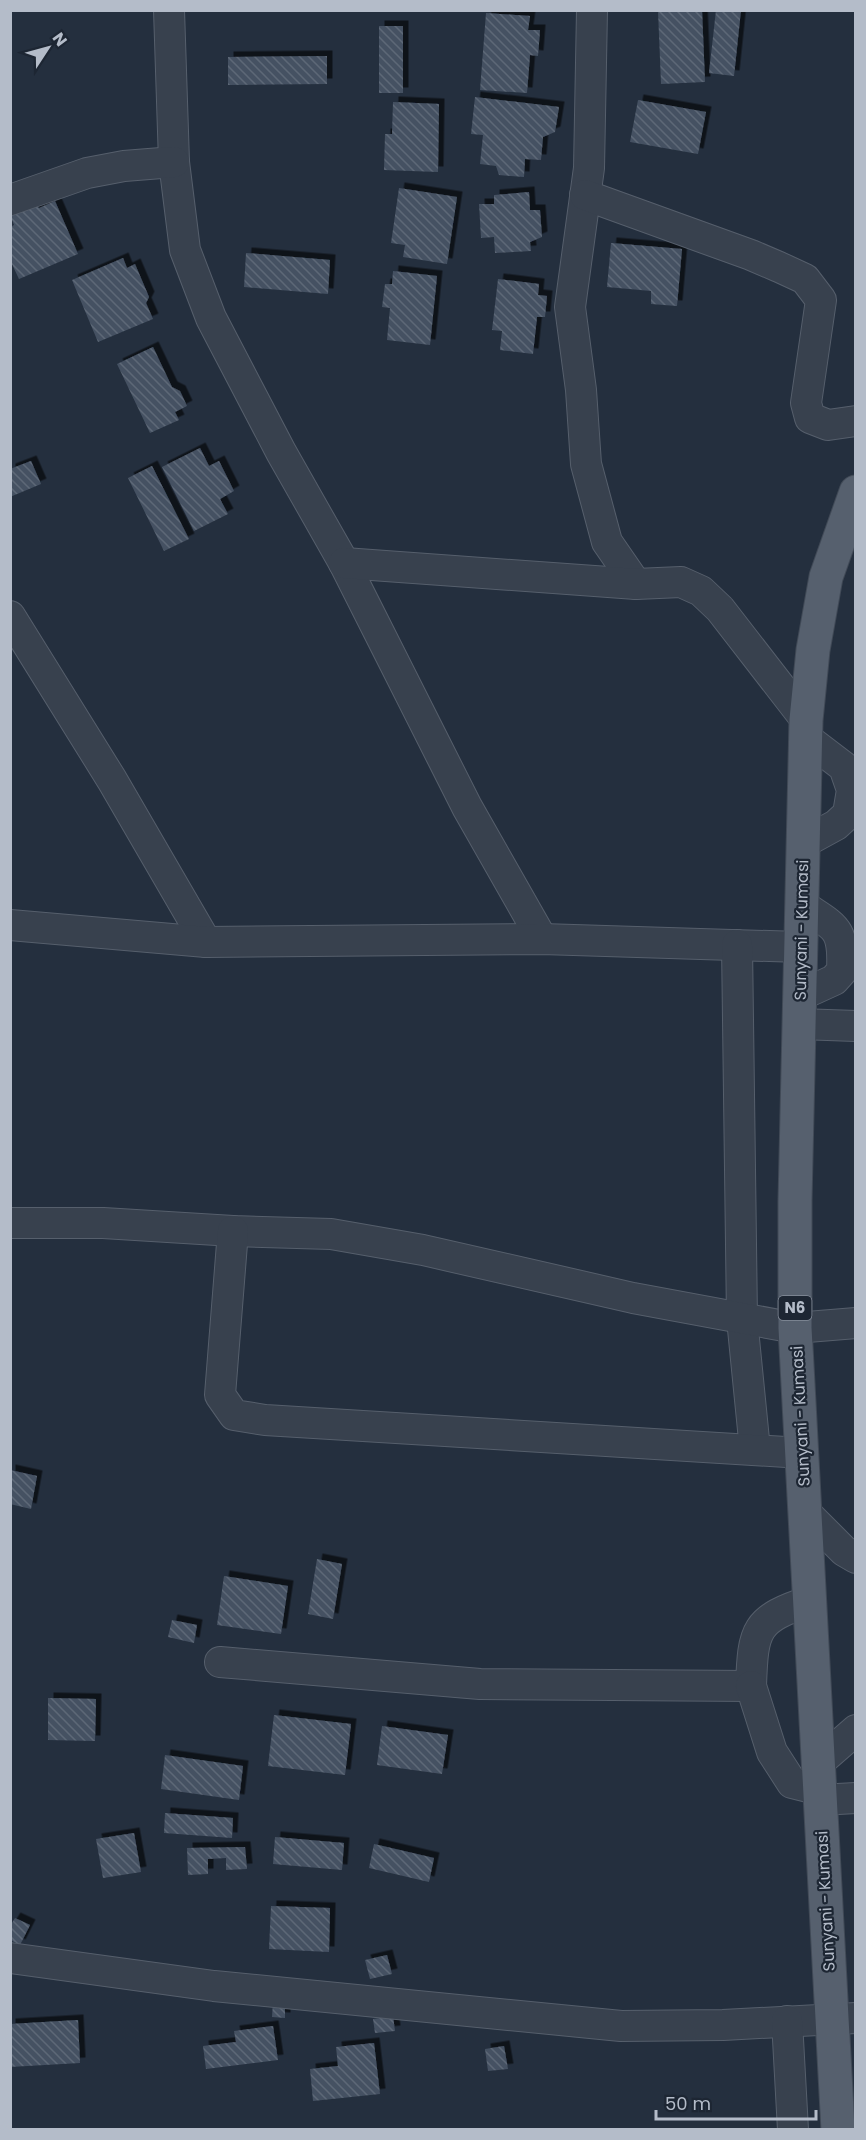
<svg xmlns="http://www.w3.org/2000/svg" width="866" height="2140" font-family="Poppins,sans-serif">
	<defs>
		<pattern id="building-back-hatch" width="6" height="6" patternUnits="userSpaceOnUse" patternTransform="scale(1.5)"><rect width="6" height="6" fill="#455162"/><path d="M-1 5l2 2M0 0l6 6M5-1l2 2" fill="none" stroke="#5d6877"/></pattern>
		<filter id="shadow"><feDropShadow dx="5.5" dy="-5.5" stdDeviation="0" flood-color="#0009"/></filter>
	</defs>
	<rect width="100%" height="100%" fill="#242f3e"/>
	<g fill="url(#building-back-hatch)" filter="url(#shadow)">
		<path d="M 702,10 L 705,82 L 661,84 L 658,11 Z"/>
		<path d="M 716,10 L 741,10 L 734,76 L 709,73 Z"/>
		<path d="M 486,13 L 530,16 L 528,30 L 540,30 L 538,56 L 530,55 L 527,93 L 480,90 Z"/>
		<rect x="379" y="26" width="24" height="67"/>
		<path d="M 327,56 L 327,84 L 228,85 L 228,57 Z"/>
		<path d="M 475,97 L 559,107 L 555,132 L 543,137 L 541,160 L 525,159 L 524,177 L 499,175 L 496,166 L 480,164 L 483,135 L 471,134 Z"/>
		<path d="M 638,100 L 706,112 L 698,154 L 630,142 Z"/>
		<path d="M 393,102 L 439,104 L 438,172 L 384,170 L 385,134 L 392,134 Z"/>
		<path d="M 399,188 L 457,197 L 447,264 L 403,257 L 405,245 L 391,243 Z"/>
		<path d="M 529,192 L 530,210 L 540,210 L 542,237 L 530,242 L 531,251 L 495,253 L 494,237 L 481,238 L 479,204 L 494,204 L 494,195 Z"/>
		<path d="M 55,201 L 78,254 L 19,279 L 10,260 L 10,227 L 14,225 L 10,215 L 35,204 L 39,208 Z"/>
		<path d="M 611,243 L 682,249 L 677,306 L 651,304 L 651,291 L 607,287 Z"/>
		<path d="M 246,253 L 330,260 L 328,294 L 244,287 Z"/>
		<path d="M 123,258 L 127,268 L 135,264 L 149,297 L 146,303 L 153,319 L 98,342 L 72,280 Z"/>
		<path d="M 393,271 L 437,276 L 430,345 L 387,340 L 390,308 L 382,307 L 385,284 L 392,284 Z"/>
		<path d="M 498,279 L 539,284 L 538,295 L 547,296 L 545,317 L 537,317 L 533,354 L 500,350 L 502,331 L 492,330 Z"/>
		<path d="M 153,347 L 172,387 L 180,391 L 187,406 L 175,412 L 179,420 L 150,433 L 117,364 Z"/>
		<path d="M 200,448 L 209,466 L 219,461 L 234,491 L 220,499 L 228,514 L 194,531 L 162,467 Z"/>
		<path d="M 31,461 L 41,484 L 10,497 L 10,469 Z"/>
		<path d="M 152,466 L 189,539 L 164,551 L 128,478 Z"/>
		<path d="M 10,1470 L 37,1476 L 31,1509 L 10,1504 Z"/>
		<path d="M 317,1559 L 342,1564 L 333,1619 L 308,1614 Z"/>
		<path d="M 224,1576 L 288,1586 L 281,1634 L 217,1625 Z"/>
		<path d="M 172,1620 L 197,1625 L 194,1643 L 168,1637 Z"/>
		<path d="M 48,1698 L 96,1699 L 95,1741 L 48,1740 Z"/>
		<path d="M 274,1715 L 351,1724 L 345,1775 L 268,1766 Z"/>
		<path d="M 382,1726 L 448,1735 L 442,1774 L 377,1765 Z"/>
		<path d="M 165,1755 L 243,1766 L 239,1800 L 161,1789 Z"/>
		<path d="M 165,1813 L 233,1818 L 232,1838 L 164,1833 Z"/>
		<path d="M 134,1833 L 141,1872 L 103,1878 L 96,1839 Z"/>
		<path d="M 275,1837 L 344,1843 L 342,1870 L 273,1864 Z"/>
		<path d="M 374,1844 L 434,1858 L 429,1882 L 369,1868 Z"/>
		<path d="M 245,1847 L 247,1869 L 226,1870 L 226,1858 L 208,1859 L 208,1874 L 188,1875 L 187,1848 Z"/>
		<path d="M 271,1906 L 330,1908 L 329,1952 L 269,1949 Z"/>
		<path d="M 15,1918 L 30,1925 L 20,1945 L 10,1940 L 10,1926 Z"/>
		<path d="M 387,1955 L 392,1974 L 370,1979 L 365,1960 Z"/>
		<path d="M 273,2002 L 285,2003 L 285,2018 L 272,2017 Z"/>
		<path d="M 393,2016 L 395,2031 L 375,2033 L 373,2019 Z"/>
		<path d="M 78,2020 L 80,2063 L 10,2067 L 10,2024 Z"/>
		<path d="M 273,2026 L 278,2060 L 206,2069 L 203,2046 L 236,2042 L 234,2031 Z"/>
		<path d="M 374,2043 L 380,2094 L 313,2101 L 310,2069 L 338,2066 L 336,2047 Z"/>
		<path d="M 504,2046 L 508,2069 L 488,2071 L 485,2049 Z"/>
	</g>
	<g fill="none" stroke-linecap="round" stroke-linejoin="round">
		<defs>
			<g id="minor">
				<path d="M 169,10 L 174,162 L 185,250 L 211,318 L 281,452 L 344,563 L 467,807 L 542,939"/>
				<path d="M 592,10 L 589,168 L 570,307 L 581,390 L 586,464 L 607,542 L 636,584"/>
				<path d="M 585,195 L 751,255 L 779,267 L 805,279 L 821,300 L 806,403 L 810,418 L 828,425 L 856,421"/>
				<path d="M 10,200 L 87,173 L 124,166 L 174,162"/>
				<path d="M 344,563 L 636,584 L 681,582 L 701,591 L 720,609 L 806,720"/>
				<path d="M 10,616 L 112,780 L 206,942"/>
				<path d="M 803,843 L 836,825 L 848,814 L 852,790 L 844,767 L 806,738"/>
				<path d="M 10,925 L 206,942 L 542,939 L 800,947"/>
				<path d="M 737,945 L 742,1319 L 755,1450"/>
				<path d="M 799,996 L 834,980 L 842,971 C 844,927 836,928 802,905"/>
				<path d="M 799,1024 L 856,1026"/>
				<path d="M 10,1223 L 103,1223 L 233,1231 L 331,1234 L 423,1250 L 633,1298 L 795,1328 L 856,1323"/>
				<path d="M 233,1231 L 220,1395 L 234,1415 L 265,1420 L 802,1453"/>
				<path d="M 805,1512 L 844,1551 L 856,1558"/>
				<path d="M 220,1662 L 480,1684 L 751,1686 C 753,1629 755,1619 810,1601"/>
				<path d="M 751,1686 L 772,1752 L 792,1783 L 820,1790"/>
				<path d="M 817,1764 L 856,1730"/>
				<path d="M 820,1800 L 856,1798"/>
				<path d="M 10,1958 L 214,1986 L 621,2026 L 723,2025 L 856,2018"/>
				<path d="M 787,2021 L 793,2130"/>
			</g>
			<path id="major" d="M 838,2130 L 795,1328 L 795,1201 L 806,720 L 813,650 L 826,577 L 856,492"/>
		</defs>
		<use href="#minor" stroke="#565f6c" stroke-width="32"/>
		<use href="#major" stroke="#414a57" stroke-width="35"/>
		<use href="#minor" stroke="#38414e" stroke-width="30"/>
		<use href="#major" stroke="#56606e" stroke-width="33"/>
	</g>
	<g text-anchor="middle" stroke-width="4.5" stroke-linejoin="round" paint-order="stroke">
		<rect fill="#1d2633" stroke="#878f9c" stroke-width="1.5" x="778.5" y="1296" width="33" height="24" rx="4.5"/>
		<g font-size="15" font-weight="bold" fill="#b4bcc9">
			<text x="795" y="1313">N6</text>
		</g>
		<g font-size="16" fill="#b4bcc9" stroke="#1d2633">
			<text transform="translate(801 930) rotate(-89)" y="6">Sunyani - Kumasi</text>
			<text transform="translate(800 1416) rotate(-93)" y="6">Sunyani - Kumasi</text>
			<text transform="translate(825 1901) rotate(-93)" y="6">Sunyani - Kumasi</text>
		</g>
	</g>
	<rect width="866" height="2140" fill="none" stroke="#b4bcc9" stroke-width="24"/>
	<g transform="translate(48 48) rotate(54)" stroke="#1d2633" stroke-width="4.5" paint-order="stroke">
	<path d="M0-4.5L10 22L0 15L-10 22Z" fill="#b4bcc9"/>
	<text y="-9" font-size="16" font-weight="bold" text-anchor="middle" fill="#b4bcc9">N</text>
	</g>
	<path d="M656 2110v9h160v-9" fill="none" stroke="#b4bcc9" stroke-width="3"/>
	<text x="665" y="2110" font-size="18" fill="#b4bcc9" stroke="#1d2633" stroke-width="4.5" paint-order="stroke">50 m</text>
</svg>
